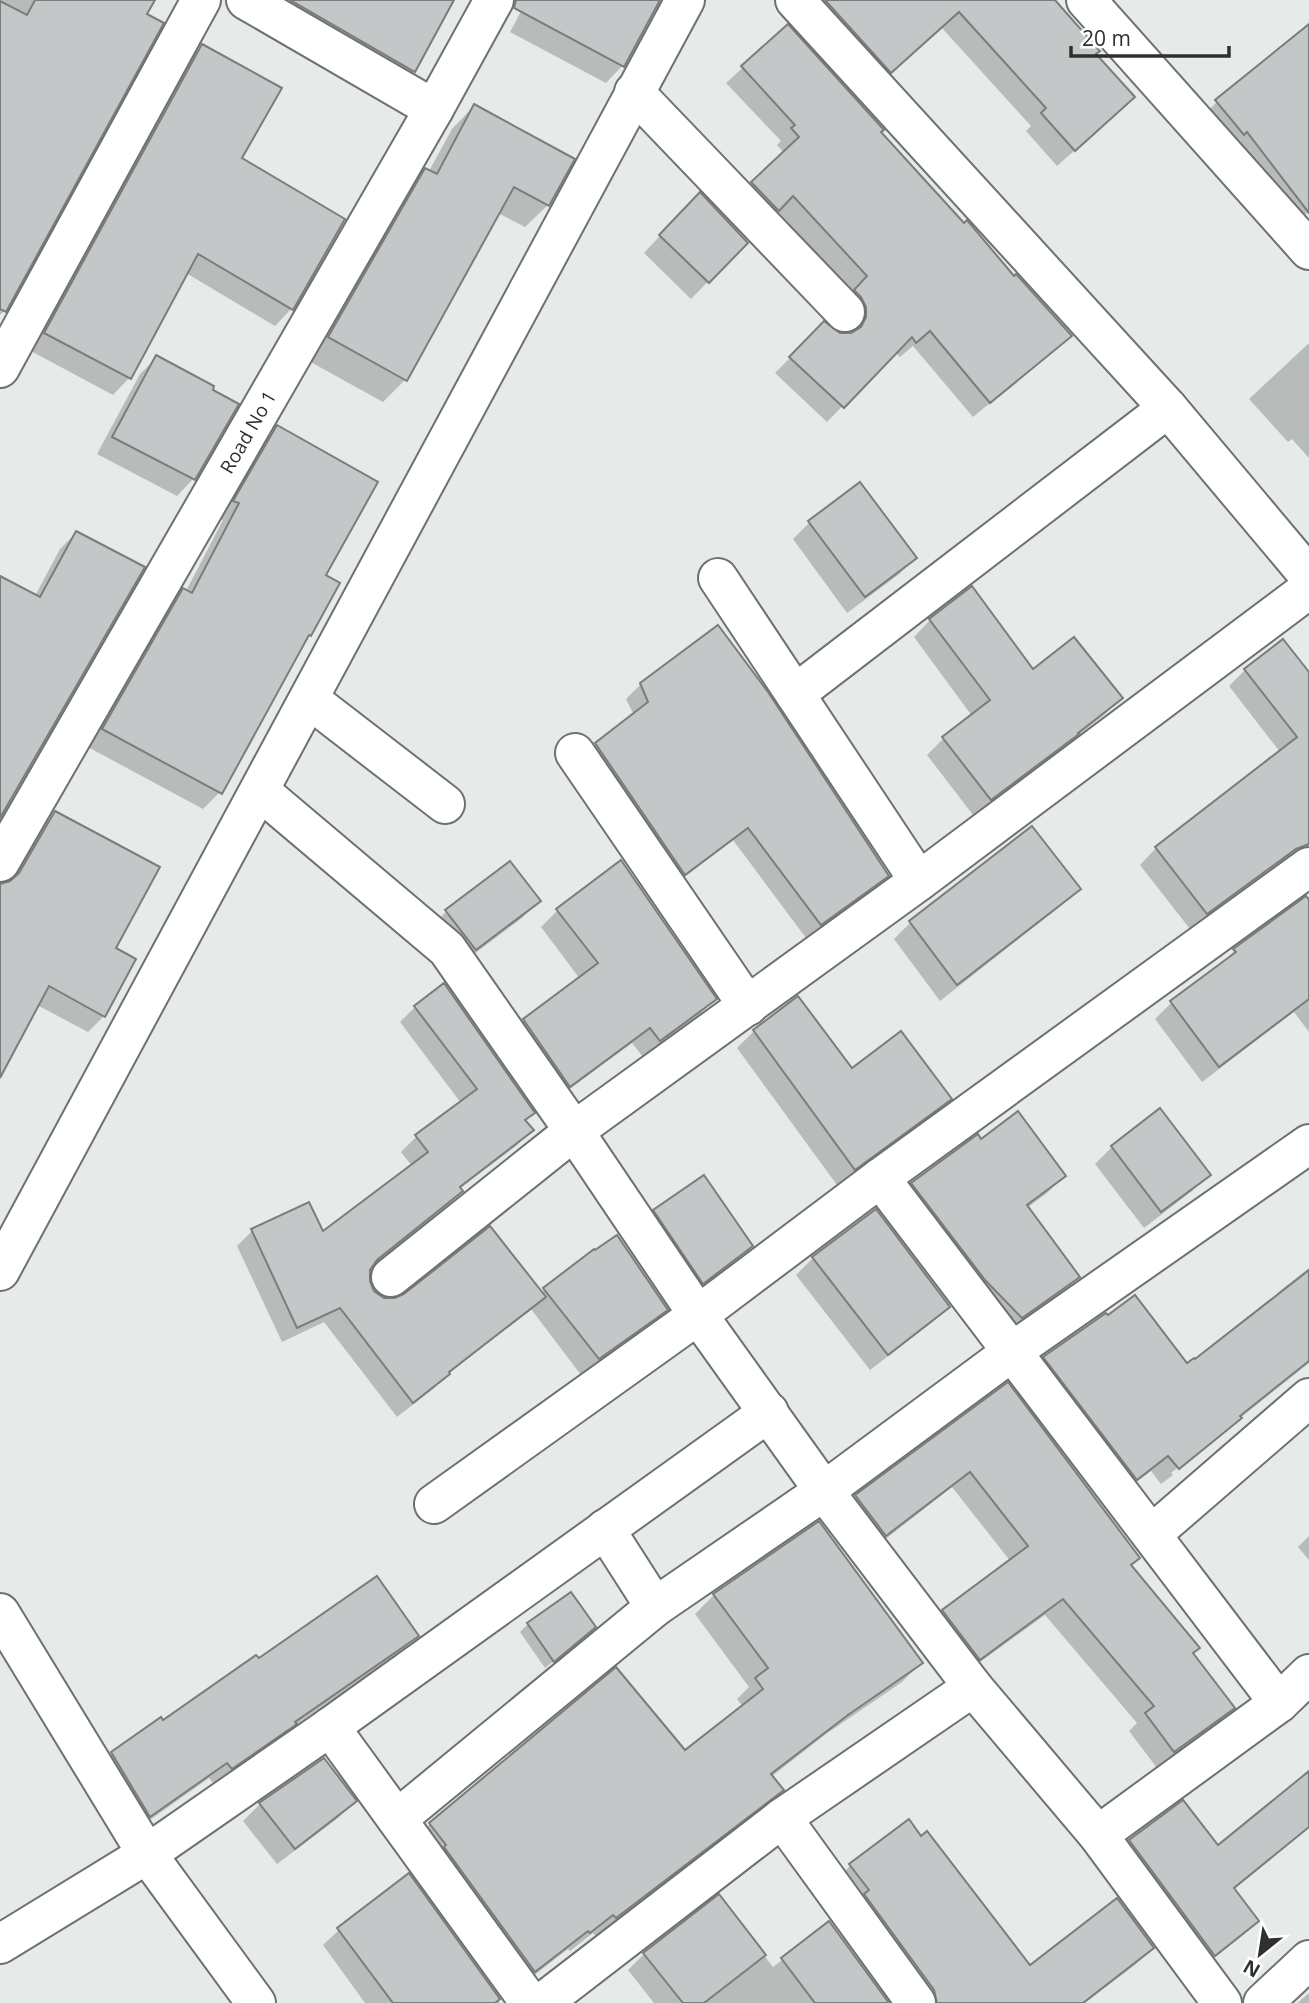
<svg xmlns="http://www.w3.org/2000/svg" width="1309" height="2003" font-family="'Open Sans',sans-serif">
	<rect width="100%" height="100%" fill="#e6eae9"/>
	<g fill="#0003">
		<path d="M 0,0 L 135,0 L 4,311 L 0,315 Z"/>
		<path d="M 229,0 L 452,0 L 414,71 L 392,93 Z"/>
		<path d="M 527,0 L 658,0 L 622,66 L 606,83 L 510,32 Z"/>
		<path d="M 792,0 L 1052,0 L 1094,54 L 1116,114 L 1057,166 L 1026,131 L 1031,126 L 942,28 L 873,88 Z"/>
		<path d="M 783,31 L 1014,278 L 1070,336 L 1054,351 L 973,417 L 913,346 L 900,357 L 895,352 L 827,422 L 775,373 L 824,324 L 839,335 L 851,335 L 852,293 L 777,210 L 762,225 L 736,199 L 784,153 L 777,145 L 781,141 L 726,83 Z"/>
		<path d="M 202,46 L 240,159 L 343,220 L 291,309 L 275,326 L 186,273 L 129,378 L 113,395 L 29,350 L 185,63 Z"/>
		<path d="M 1309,60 L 1309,212 L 1287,228 L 1197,121 L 1217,102 Z"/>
		<path d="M 474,106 L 548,205 L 525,227 L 498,213 L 405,380 L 383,402 L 307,360 L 404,192 L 426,170 L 429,171 L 452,129 Z"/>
		<path d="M 683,211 L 746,243 L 691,299 L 644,253 Z"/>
		<path d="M 1309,343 L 1309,458 L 1292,439 L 1288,442 L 1249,399 Z"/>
		<path d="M 157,357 L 236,405 L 193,479 L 177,496 L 97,454 L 140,374 Z"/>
		<path d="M 277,428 L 324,576 L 310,635 L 302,643 L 220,792 L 203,809 L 86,746 L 167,607 L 184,590 L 186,591 L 223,520 L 218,518 L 260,444 Z"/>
		<path d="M 809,523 L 915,558 L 898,575 L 847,613 L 793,539 Z"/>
		<path d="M 76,533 L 0,815 L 0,578 L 35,596 L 60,549 Z"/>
		<path d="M 930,620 L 1032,671 L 1121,698 L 1104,715 L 1060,750 L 973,815 L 927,755 L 943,739 L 972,716 L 914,637 Z"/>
		<path d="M 1245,670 L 1309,675 L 1309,870 L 1288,861 L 1278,865 L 1190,929 L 1140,865 L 1156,848 L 1280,752 L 1229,686 Z"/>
		<path d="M 641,684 L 887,875 L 873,890 L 806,938 L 733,840 L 670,888 L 582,759 L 596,745 L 634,715 L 626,699 Z"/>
		<path d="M 55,813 L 113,949 L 104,1016 L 88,1032 L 37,1005 L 0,1061 L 0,885 L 8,883 L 39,830 Z"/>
		<path d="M 510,863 L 538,901 L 522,918 L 458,966 L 429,928 L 446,912 Z"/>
		<path d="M 1078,888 L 1062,905 L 940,1001 L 894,939 L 911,922 Z"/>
		<path d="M 1309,896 L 1309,1032 L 1294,1012 L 1202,1082 L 1155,1019 L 1171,1003 L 1219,967 L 1235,950 Z"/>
		<path d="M 557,911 L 715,999 L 698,1016 L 643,1057 L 632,1043 L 552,1102 L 507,1037 L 524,1021 L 580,979 L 541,927 Z"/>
		<path d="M 444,986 L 532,1113 L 524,1121 L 531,1130 L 516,1146 L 459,1189 L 461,1191 L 446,1206 L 371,1266 L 368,1280 L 372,1291 L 383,1299 L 541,1293 L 544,1289 L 666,1309 L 649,1326 L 581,1375 L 531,1309 L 446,1376 L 433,1389 L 397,1417 L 324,1322 L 282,1342 L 237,1246 L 252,1231 L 308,1204 L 322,1234 L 412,1166 L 401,1152 L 416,1137 L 461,1103 L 400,1022 L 415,1007 Z"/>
		<path d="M 754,1031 L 851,1070 L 949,1099 L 933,1116 L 837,1185 L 737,1048 Z"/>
		<path d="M 1160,1111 L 1208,1175 L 1192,1191 L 1144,1228 L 1095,1164 L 1112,1147 Z"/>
		<path d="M 981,1141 L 1064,1176 L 1047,1193 L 1027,1208 L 1078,1277 L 1061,1294 L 1004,1334 L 895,1201 L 912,1184 Z"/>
		<path d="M 655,1211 L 751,1246 L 734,1262 L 686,1299 L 638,1228 Z"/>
		<path d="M 813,1258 L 948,1306 L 931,1323 L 870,1370 L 796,1275 Z"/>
		<path d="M 1309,1268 L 1309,1363 L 1240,1418 L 1224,1433 L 1224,1430 L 1171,1473 L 1173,1475 L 1161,1484 L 1151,1471 L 1119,1495 L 1028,1375 L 1044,1358 L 1187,1365 L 1265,1306 L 1281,1290 Z"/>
		<path d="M 1007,1385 L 1129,1566 L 1192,1654 L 1233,1708 L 1216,1724 L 1157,1768 L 1129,1731 L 1137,1723 L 1045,1615 L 962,1675 L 927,1628 L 943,1612 L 1011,1562 L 952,1487 L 869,1552 L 839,1513 L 856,1497 Z"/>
		<path d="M 1309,1536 L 1309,1560 L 1298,1547 Z"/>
		<path d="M 571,1595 L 586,1635 L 545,1668 L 520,1632 L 528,1624 Z"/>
		<path d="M 714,1595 L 921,1663 L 902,1682 L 826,1734 L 771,1777 L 782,1790 L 762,1809 L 596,1936 L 593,1933 L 570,1951 L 568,1949 L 515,1990 L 411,1843 L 430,1824 L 685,1752 L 743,1707 L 737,1699 L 749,1687 L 695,1614 Z"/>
		<path d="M 416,1636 L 400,1653 L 288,1730 L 278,1740 L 214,1784 L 209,1778 L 133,1832 L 95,1770 L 112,1754 L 161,1720 L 163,1722 L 258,1661 Z"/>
		<path d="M 323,1760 L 354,1801 L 338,1818 L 277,1864 L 243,1821 L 260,1804 Z"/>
		<path d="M 1309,1787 L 1309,1827 L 1233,1890 L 1257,1921 L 1244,1934 L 1201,1968 L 1117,1854 L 1130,1841 L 1218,1848 Z"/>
		<path d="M 850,1866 L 1030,1968 L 1152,1948 L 1136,1964 L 1085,2003 L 915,2003 L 834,1882 Z"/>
		<path d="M 409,1876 L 500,2003 L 365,2003 L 323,1945 L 339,1930 Z"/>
		<path d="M 719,1896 L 773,1967 L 829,1923 L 887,2003 L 654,2003 L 628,1970 L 644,1954 Z"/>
		<path d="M 1309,1993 L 1309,2003 L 1298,2003 L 1302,1999 Z"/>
	</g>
	<g fill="#c3c7c8" stroke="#7a7d7e" stroke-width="2">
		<path d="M 35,0 L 155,0 L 147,14 L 164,23 L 6,312 L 0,309 L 0,1 L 27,15 Z"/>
		<path d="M 290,0 L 454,0 L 415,72 Z"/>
		<path d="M 516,0 L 660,0 L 624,67 L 514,8 Z"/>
		<path d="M 825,0 L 1055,0 L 1100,51 L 1096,54 L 1135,97 L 1075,151 L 1041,113 L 1046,108 L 959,12 L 891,73 Z"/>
		<path d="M 788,24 L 884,130 L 881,132 L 964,223 L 967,220 L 1014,276 L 1016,274 L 1072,336 L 990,403 L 930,331 L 916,343 L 912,337 L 844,408 L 789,357 L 824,321 L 840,333 L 851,333 L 861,327 L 866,317 L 866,307 L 861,297 L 854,290 L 867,276 L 793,196 L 779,211 L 751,182 L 799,137 L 791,128 L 795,125 L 741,66 Z"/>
		<path d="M 1309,24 L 1309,213 L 1247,132 L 1244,135 L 1215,100 Z"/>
		<path d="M 202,44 L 282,88 L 242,158 L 345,219 L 293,310 L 198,254 L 131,379 L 44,333 Z"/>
		<path d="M 474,104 L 575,159 L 549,206 L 514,187 L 407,381 L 328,337 L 425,168 L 437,174 Z"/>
		<path d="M 700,192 L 748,243 L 709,283 L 659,235 Z"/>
		<path d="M 156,355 L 214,386 L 213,390 L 239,404 L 195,480 L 112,437 Z"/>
		<path d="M 277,425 L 378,482 L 326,575 L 340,583 L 311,636 L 309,635 L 222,794 L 102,729 L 183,588 L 192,593 L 239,503 L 233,501 Z"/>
		<path d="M 860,482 L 917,558 L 865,597 L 808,521 Z"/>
		<path d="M 76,531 L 145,567 L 0,818 L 0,576 L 40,597 Z"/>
		<path d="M 972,586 L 1033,669 L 1074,637 L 1123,698 L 1078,733 L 1079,734 L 991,800 L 942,737 L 990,700 L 929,619 Z"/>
		<path d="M 718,625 L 768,692 L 889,876 L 821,925 L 748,828 L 685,875 L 595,743 L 648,702 L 640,683 Z"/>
		<path d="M 1283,639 L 1309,672 L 1309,844 L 1296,849 L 1207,914 L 1155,847 L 1297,737 L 1244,669 Z"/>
		<path d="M 55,811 L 160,867 L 116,948 L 136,959 L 105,1017 L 49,986 L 0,1078 L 0,884 L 10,881 L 19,873 Z"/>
		<path d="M 1032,826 L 1081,889 L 957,985 L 909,921 Z"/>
		<path d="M 621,860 L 717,999 L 660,1041 L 650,1028 L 570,1087 L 523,1019 L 598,963 L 556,909 Z"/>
		<path d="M 510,861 L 541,901 L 476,950 L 445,910 Z"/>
		<path d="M 1306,896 L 1309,900 L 1309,999 L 1219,1067 L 1170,1001 L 1236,952 L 1233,949 Z"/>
		<path d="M 444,983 L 535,1113 L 525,1120 L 534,1130 L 460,1187 L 463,1191 L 377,1260 L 370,1270 L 370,1281 L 374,1291 L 384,1298 L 395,1298 L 404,1294 L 490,1226 L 546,1297 L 449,1372 L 450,1374 L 413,1403 L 340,1308 L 297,1328 L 251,1229 L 309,1202 L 323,1231 L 428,1152 L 415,1135 L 477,1089 L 414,1006 Z"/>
		<path d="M 798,996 L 852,1068 L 901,1031 L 952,1099 L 855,1170 L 753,1030 Z"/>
		<path d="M 1160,1108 L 1211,1175 L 1161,1212 L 1111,1146 Z"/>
		<path d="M 1018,1111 L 1066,1176 L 1027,1205 L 1080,1277 L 1022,1318 L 985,1280 L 911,1183 L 978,1134 L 981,1139 Z"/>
		<path d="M 704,1175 L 753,1246 L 703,1284 L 653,1210 Z"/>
		<path d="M 876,1209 L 950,1307 L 888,1355 L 812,1257 Z"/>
		<path d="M 617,1235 L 668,1310 L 599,1359 L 543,1288 L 594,1249 L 595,1250 Z"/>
		<path d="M 1309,1270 L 1309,1361 L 1240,1416 L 1242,1418 L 1179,1469 L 1168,1456 L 1137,1480 L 1043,1357 L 1106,1313 L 1108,1315 L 1135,1295 L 1187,1363 L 1194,1358 L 1195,1359 Z"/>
		<path d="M 1008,1382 L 1140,1558 L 1131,1565 L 1200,1648 L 1193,1653 L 1235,1708 L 1174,1752 L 1145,1713 L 1154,1706 L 1063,1599 L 980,1660 L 942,1610 L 1028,1546 L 970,1472 L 886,1536 L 855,1495 Z"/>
		<path d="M 819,1521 L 923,1663 L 848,1715 L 771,1774 L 784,1790 L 616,1918 L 613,1915 L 590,1933 L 588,1931 L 535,1972 L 444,1847 L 446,1845 L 429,1823 L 616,1667 L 685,1750 L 763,1689 L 755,1678 L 768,1668 L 713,1594 Z"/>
		<path d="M 377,1576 L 419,1636 L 295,1722 L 297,1724 L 232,1769 L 227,1763 L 150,1817 L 111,1752 L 161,1717 L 163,1720 L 256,1655 L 259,1658 Z"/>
		<path d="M 571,1592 L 596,1627 L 554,1662 L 527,1623 Z"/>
		<path d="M 324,1758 L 357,1801 L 295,1849 L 259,1803 Z"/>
		<path d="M 1309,1771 L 1309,1827 L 1234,1888 L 1259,1921 L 1215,1956 L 1129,1840 L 1183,1800 L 1218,1845 Z"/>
		<path d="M 909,1819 L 921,1836 L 927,1831 L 1030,1965 L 1117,1898 L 1154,1948 L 1083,2003 L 937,2003 L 934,1990 L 864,1894 L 869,1890 L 849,1864 Z"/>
		<path d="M 409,1873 L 500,1999 L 495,2003 L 393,2003 L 337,1928 Z"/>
		<path d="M 719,1894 L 766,1955 L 704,2003 L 683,2003 L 643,1953 Z"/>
		<path d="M 829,1921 L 889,2003 L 815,2003 L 781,1958 Z"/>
	</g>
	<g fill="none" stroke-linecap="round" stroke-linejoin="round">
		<defs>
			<g id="minor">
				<path d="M 246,0 L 434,109"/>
				<path d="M 795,0 L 1168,408 L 1309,576"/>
				<path d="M 1086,0 L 1309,250"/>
				<path d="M 634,92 L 845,312"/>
				<path d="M 0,368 L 201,0"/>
				<path d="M 718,578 L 919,881"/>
				<path d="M 795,694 L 1168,408"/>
				<path d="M 309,699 L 445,804"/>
				<path d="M 575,753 L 748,1006"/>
				<path d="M 260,791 L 447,949 L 574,1131 L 698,1315 L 824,1491 L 973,1687 L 1098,1835 L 1222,2003"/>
				<path d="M 0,862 L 434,109 L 494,0"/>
				<path d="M 880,1178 L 1279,1703"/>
				<path d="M 0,1271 L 685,0"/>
				<path d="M 391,1277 L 574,1131 L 919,881 L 1309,589"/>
				<path d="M 434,1504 L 698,1315 L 880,1178 L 1309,867"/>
				<path d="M 605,1529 L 655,1607"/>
				<path d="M 1152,1534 L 1309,1398"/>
				<path d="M 0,1613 L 147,1854 L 256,2003"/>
				<path d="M 330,1727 L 530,2003"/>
				<path d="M 782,1818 L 916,2003"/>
				<path d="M 397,1819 L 655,1607 L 824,1491 L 1013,1351 L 1309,1144"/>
				<path d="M 1098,1835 L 1279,1703 L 1309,1674"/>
				<path d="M 0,1944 L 147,1854 L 330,1727 L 769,1412"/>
				<path d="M 542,2003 L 782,1818 L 973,1687"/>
				<path d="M 1263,2003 L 1309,1960"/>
			</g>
		</defs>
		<use href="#minor" stroke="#6d7170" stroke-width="42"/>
		<use href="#minor" stroke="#fff" stroke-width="38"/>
	</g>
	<g text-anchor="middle" stroke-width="7" stroke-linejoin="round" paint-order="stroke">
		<g font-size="19" fill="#2e3030" stroke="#fff">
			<text transform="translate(248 432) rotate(-60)" y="7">Road No 1</text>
		</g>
	</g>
	<g transform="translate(1260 1954) rotate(210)" stroke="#ffffff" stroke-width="5" paint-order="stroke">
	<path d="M0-5L12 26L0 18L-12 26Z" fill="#2e3030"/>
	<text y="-10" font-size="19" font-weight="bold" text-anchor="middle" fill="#2e3030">N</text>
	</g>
	<path d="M1071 46v10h158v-10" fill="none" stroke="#2e3030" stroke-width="3.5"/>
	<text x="1082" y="46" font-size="21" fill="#2e3030" stroke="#ffffff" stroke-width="5" paint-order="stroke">20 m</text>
</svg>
